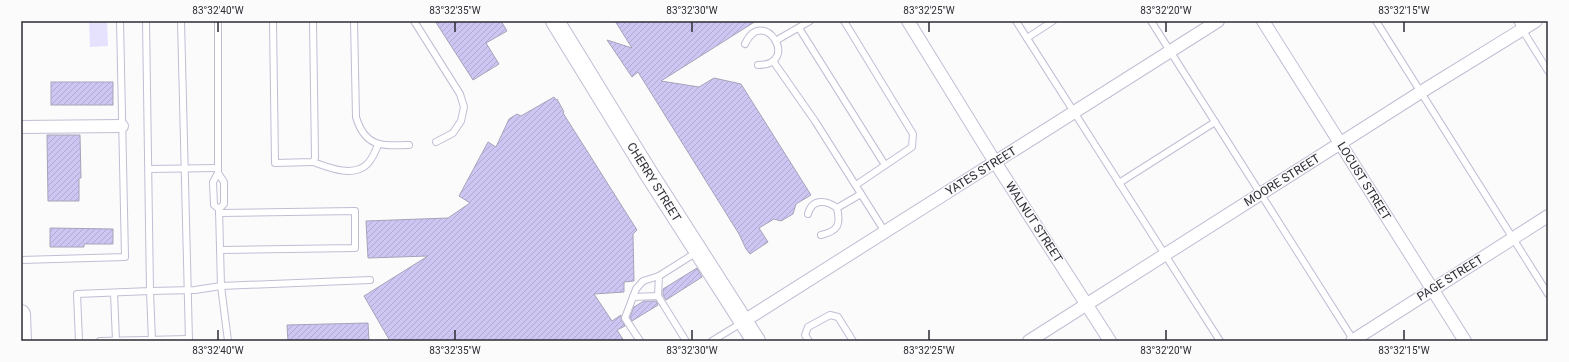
<svg xmlns="http://www.w3.org/2000/svg" width="1569" height="362" font-family="Roboto,sans-serif">
	<defs>
		<pattern id="building-hatch" width="6" height="6" patternUnits="userSpaceOnUse"><rect width="6" height="6" fill="#cdc6f3"/><path d="M-1 1l2-2M0 6l6-6M5 7l2-2" fill="none" stroke="#b0aad1"/></pattern>
	</defs>
	<rect width="100%" height="100%" fill="#fbfbfb"/>
	<path fill="#e6e2fe" d="M 89,21 L 107,21 L 108,46 L 90,47 Z"/>
	<g fill="url(#building-hatch)" stroke="#a6a3b9">
		<path d="M 435,21 L 501,21 L 507,31 L 486,43 L 499,64 L 473,80 Z"/>
		<path d="M 615,21 L 756,21 L 661,81 L 699,87 L 714,78 L 741,84 L 811,195 L 796,204 L 793,214 L 781,221 L 774,219 L 759,228 L 768,242 L 750,254 L 746,249 L 739,234 L 638,72 L 632,77 L 607,40 L 632,48 Z"/>
		<rect x="51" y="82" width="62" height="23"/>
		<path d="M 554,97 L 556,100 L 557,99 L 564,112 L 563,113 L 637,230 L 633,234 L 634,281 L 624,282 L 624,292 L 594,294 L 612,321 L 621,315 L 621,319 L 625,326 L 617,330 L 624,341 L 390,341 L 364,296 L 428,256 L 368,258 L 366,221 L 448,218 L 470,203 L 459,196 L 488,142 L 496,147 L 509,119 L 517,114 L 521,116 Z"/>
		<path d="M 47,135 L 80,135 L 81,178 L 79,178 L 79,201 L 48,201 Z"/>
		<path d="M 50,228 L 113,229 L 113,244 L 84,244 L 84,247 L 50,247 Z"/>
		<path d="M 697,268 L 702,277 L 666,300 L 663,295 L 663,289 Z"/>
		<path d="M 644,301 L 656,301 L 658,305 L 632,321 L 630,317 L 634,307 Z"/>
		<path d="M 368,323 L 369,341 L 288,341 L 287,325 Z"/>
	</g>
	<g fill="none" stroke-linecap="round" stroke-linejoin="round">
		<defs>
			<g id="lane">
				<path d="M 181,21 L 189,341"/>
				<path d="M 218,21 L 218,173 L 213,182 L 214,205 L 219,209 L 224,204 L 224,182 L 218,173"/>
				<path d="M 273,21 L 275,163 L 313,162 L 315,158 L 313,21"/>
				<path d="M 354,21 L 356,117 C 365,147 381,146 409,145"/>
				<path d="M 414,21 L 460,94 L 464,107 L 461,121 L 453,133 L 436,142"/>
				<path d="M 844,21 L 913,134 L 912,147 L 856,185"/>
				<path d="M 1016,21 L 1220,341"/>
				<path d="M 1151,21 L 1354,341"/>
				<path d="M 1376,21 L 1548,294"/>
				<path d="M 1517,21 L 1548,71"/>
				<path d="M 799,28 L 885,165"/>
				<path d="M 1027,38 L 1053,21"/>
				<path d="M 777,40 L 810,21"/>
				<path d="M 745,44 C 763,4 802,65 758,65"/>
				<path d="M 773,61 L 815,121 L 885,232"/>
				<path d="M 313,162 C 328,167 350,177 365,166 C 372,161 375,152 378,145"/>
				<path d="M 149,169 L 218,168"/>
				<path d="M 1119,183 L 1215,122"/>
				<path d="M 219,209 L 221,286 L 228,341"/>
				<path d="M 219,213 L 355,211 L 355,248 L 220,250"/>
				<path d="M 808,214 C 812,198 827,200 837,208 L 861,194"/>
				<path d="M 821,235 C 838,231 841,225 837,208"/>
				<path d="M 21,260 L 125,257 L 120,21"/>
				<path d="M 659,276 L 658,296 L 686,341"/>
				<path d="M 114,293 L 116,341"/>
				<path d="M 633,297 L 658,296"/>
				<path d="M 79,341 L 77,294 L 150,291 L 146,21"/>
				<path d="M 100,341 L 189,339"/>
				<path d="M 152,341 L 150,291 L 195,290 L 221,286 L 370,280"/>
				<path d="M 640,341 L 625,318 L 636,289 L 643,281 L 659,276 L 697,252"/>
				<path d="M 712,341 L 743,322"/>
				<path d="M 809,341 L 805,335 L 808,327 L 830,315 L 838,317 L 853,341"/>
			</g>
			<g id="street">
				<path d="M 908,21 L 995,162 L 1110,341"/>
				<path d="M 1263,21 L 1465,341"/>
				<path d="M 21,127 L 122,126"/>
				<path d="M 744,321 L 1218,21"/>
				<path d="M 1029,341 L 1421,92 L 1536,21"/>
				<path d="M 1352,341 L 1548,216"/>
			</g>
			<g id="secondary">
				<path d="M 555,21 L 649,174 L 756,341"/>
				<path d="M 21,314 L 22,341"/>
			</g>
		</defs>
		<use href="#lane" stroke="#c1bed4" stroke-width="8"/>
		<use href="#street" stroke="#c1bed4" stroke-width="14"/>
		<use href="#secondary" stroke="#c1bed4" stroke-width="20"/>
		<use href="#lane" stroke="#fff" stroke-width="6"/>
		<use href="#street" stroke="#fff" stroke-width="12"/>
		<use href="#secondary" stroke="#fff" stroke-width="18"/>
	</g>
	<path fill="none" stroke="#2d2c35" stroke-width="1.5" d="M 218,22 L 218,32M 455,22 L 455,32M 692,22 L 692,32M 929,22 L 929,32M 1166,22 L 1166,32M 1404,22 L 1404,32M 218,330 L 218,340M 455,330 L 455,340M 692,330 L 692,340M 929,330 L 929,340M 1166,330 L 1166,340M 1404,330 L 1404,340"/>
	<g text-anchor="middle" stroke-width="3" stroke-linejoin="round" paint-order="stroke">
		<g font-size="12" fill="#2d2c35" stroke="#fbfbfb">
			<text transform="translate(981 171) rotate(-32)" y="4">YATES STREET</text>
			<text transform="translate(1282 180) rotate(-32)" y="4">MOORE STREET</text>
			<text transform="translate(1364 181) rotate(58)" y="4">LOCUST STREET</text>
			<text transform="translate(654 182) rotate(58)" y="4">CHERRY STREET</text>
			<text transform="translate(1034 222) rotate(57)" y="4">WALNUT STREET</text>
			<text transform="translate(1450 278) rotate(-32)" y="4">PAGE STREET</text>
		</g>
	</g>
	<rect width="1569" height="362" fill="none" stroke="#fbfbfb" stroke-width="44"/>
	<rect x="22" y="22" width="1525" height="318" fill="none" stroke="#2d2c35" stroke-width="1.5"/>
	<g font-size="10" text-anchor="middle" fill="#2d2c35">
		<text x="218" y="14">83°32'40"W</text>
		<text x="455" y="14">83°32'35"W</text>
		<text x="692" y="14">83°32'30"W</text>
		<text x="929" y="14">83°32'25"W</text>
		<text x="1166" y="14">83°32'20"W</text>
		<text x="1404" y="14">83°32'15"W</text>
		<text x="218" y="354">83°32'40"W</text>
		<text x="455" y="354">83°32'35"W</text>
		<text x="692" y="354">83°32'30"W</text>
		<text x="929" y="354">83°32'25"W</text>
		<text x="1166" y="354">83°32'20"W</text>
		<text x="1404" y="354">83°32'15"W</text>
	</g>
</svg>
